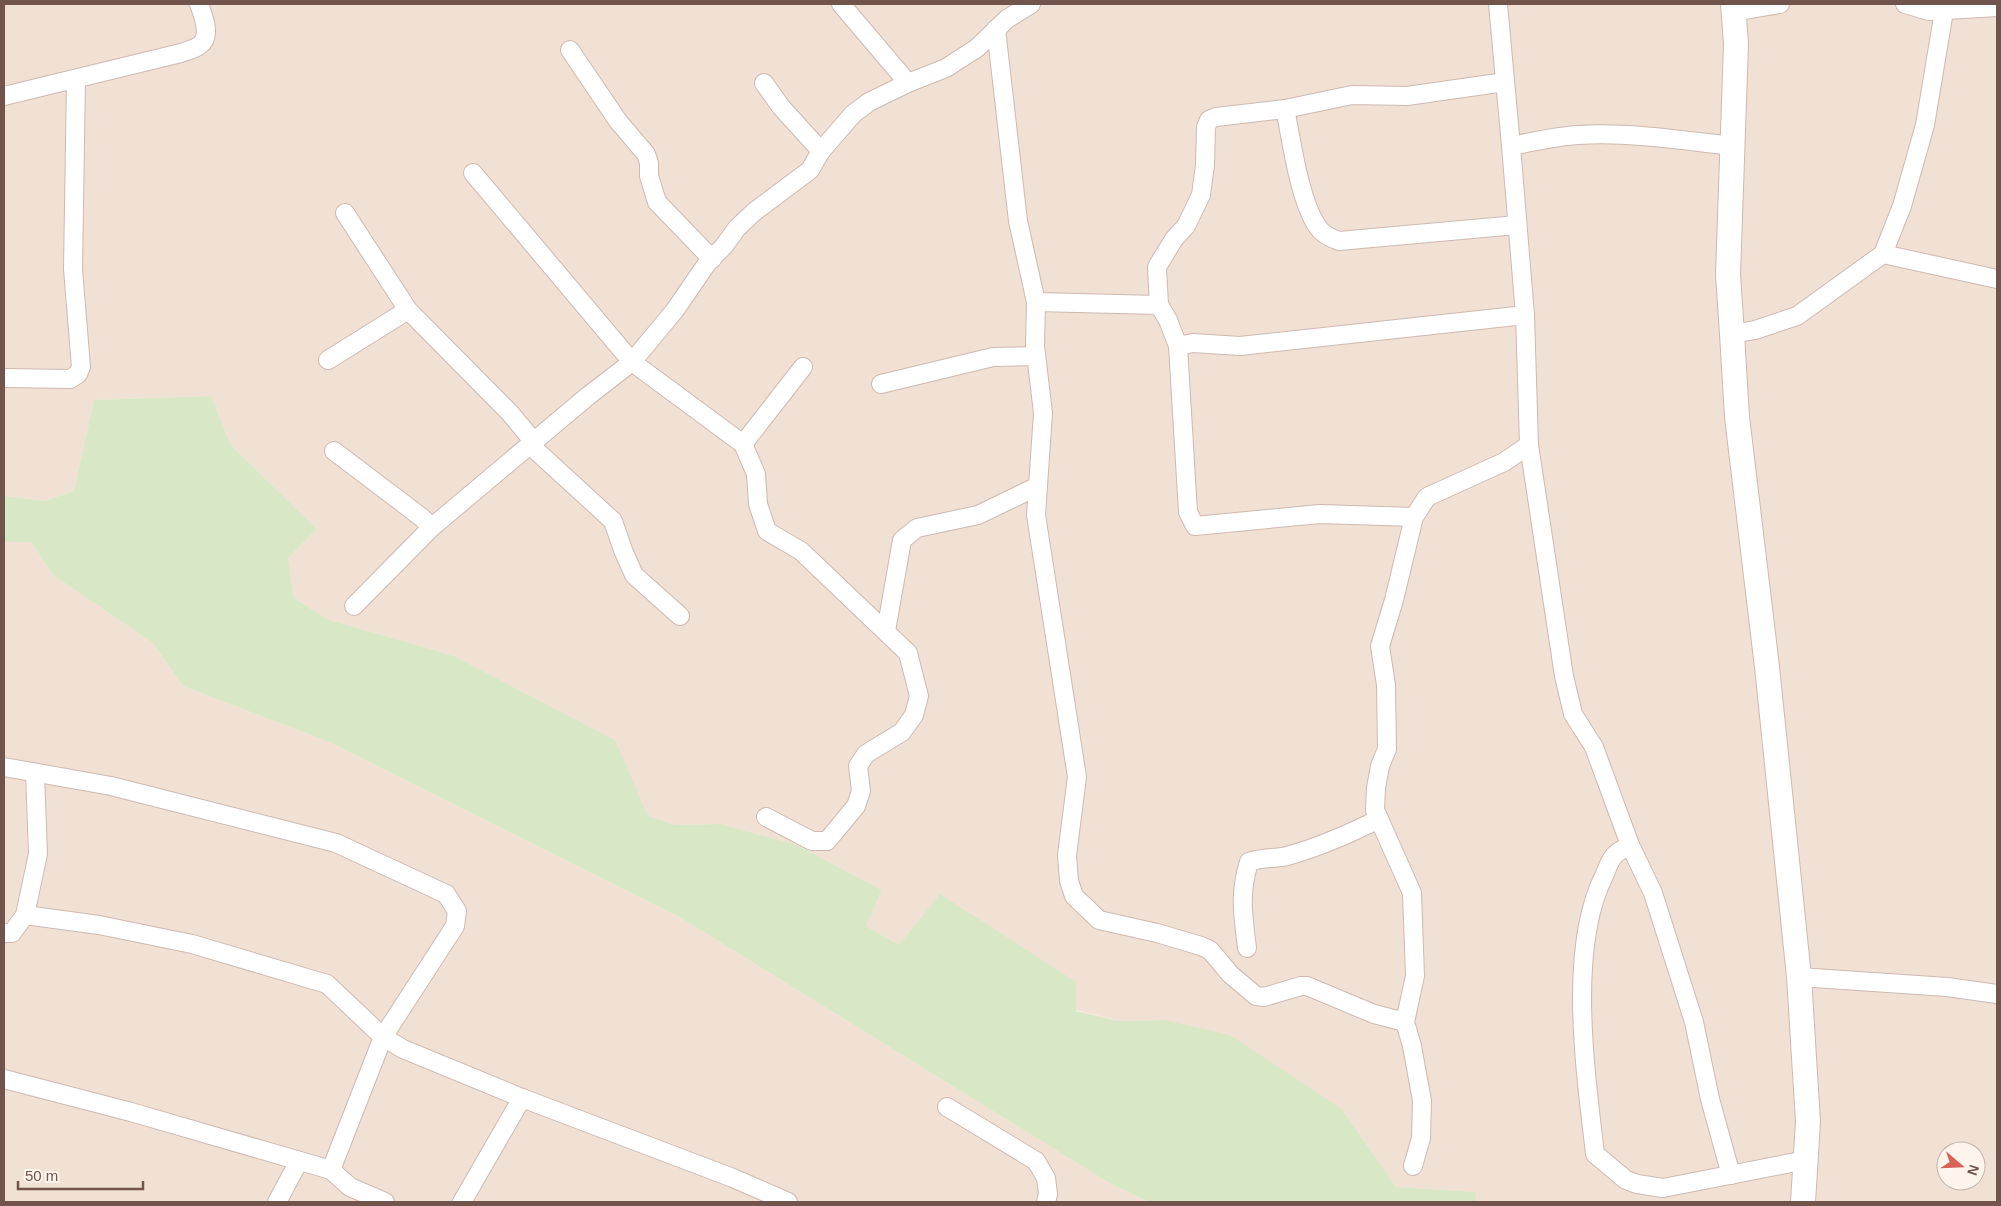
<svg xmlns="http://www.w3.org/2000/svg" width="2001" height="1206" font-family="Arial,sans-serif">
	<rect width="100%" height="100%" fill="#faf0e6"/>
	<g fill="#f1e1d5" fill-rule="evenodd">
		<path d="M 4,4 L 1997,4 L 1997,1202 L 1475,1202 L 1476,1192 L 1396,1187 L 1342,1109 L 1164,1020 L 1119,1021 L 1076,1010 L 899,945 L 866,926 L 882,890 L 797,845 L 721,824 L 676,825 L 648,816 L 614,740 L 454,656 L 327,619 L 294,598 L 288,558 L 317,529 L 231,445 L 211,396 L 94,400 L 74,491 L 44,501 L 4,496 ZM 1946,1151 L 1976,1151 L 1976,1181 L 1946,1181 Z"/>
		<path d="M 4,542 L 31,542 L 53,575 L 153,643 L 183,686 L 332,743 L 681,918 L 1111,1184 L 1149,1202 L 4,1202 Z"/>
	</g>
	<path fill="#d8e7c6" d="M 211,396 L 231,445 L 317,529 L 288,558 L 294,598 L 327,619 L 454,656 L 615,740 L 648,816 L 676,825 L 721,824 L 797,845 L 882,890 L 866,926 L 899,945 L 940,894 L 1076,982 L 1076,1011 L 1119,1021 L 1164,1020 L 1230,1035 L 1342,1109 L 1396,1187 L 1476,1192 L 1475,1202 L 1149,1202 L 1111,1184 L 681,918 L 332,743 L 183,686 L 153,643 L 53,575 L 31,542 L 4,542 L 4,496 L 44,501 L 74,491 L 94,400 Z"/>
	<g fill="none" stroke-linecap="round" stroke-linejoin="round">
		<defs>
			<g id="street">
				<path d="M 841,4 L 908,83"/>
				<path d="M 1498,4 L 1511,146 C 1533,142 1556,136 1579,135 C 1630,132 1681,140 1731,146"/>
				<path d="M 1905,4 L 1929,11 L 1997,7"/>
				<path d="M 1732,12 L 1780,4"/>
				<path d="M 996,29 L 1018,221 L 1036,302"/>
				<path d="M 570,50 L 618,121 L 646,154 L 649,163 L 649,176 L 657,202 L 712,259"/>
				<path d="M 764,83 L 781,107 L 821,151"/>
				<path d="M 4,96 L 181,53 C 187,51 195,49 200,45 C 212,36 203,15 199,4"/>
				<path d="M 1285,109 C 1292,142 1299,199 1317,226 C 1322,234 1330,238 1339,241 L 1517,225"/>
				<path d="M 1511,146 L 1525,315 L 1529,445 L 1564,676 L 1573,714 L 1594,747 L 1630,845 L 1653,893 L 1694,1022 L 1710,1099 L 1731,1175"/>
				<path d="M 473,173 L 632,362 L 743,444 L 756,474 L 758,504 L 767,531 L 801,551 L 908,653 L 919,696 L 914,715 L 902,732 L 866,754 L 858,766 L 861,791 L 856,806 L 827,841 L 812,841 L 766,817"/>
				<path d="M 345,213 L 408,310 L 510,413 L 534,442"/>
				<path d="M 1883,254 L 1997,279"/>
				<path d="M 1159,305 L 1157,267 L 1174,239 L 1186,226 L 1201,195 L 1205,165 L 1206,127 L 1209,120 L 1216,117 L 1285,109 L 1352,95 L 1407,96 L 1505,82"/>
				<path d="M 1732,334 L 1755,330 L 1797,316 L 1883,254 L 1902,206 L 1925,125 L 1944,11"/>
				<path d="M 1178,346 L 1188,512 L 1195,526 L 1320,514 L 1414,517"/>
				<path d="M 328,360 L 408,310"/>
				<path d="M 4,378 L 70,379 L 78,374 L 81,367 L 73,269 L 76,79"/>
				<path d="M 881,384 L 993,357 L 1036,356"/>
				<path d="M 743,444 L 803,367"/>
				<path d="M 530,445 L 613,521 L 623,550 L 634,575 L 680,616"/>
				<path d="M 334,451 L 421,517 L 432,527 L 588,396 L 632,362 L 675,310 L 708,262 L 724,246 L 737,228 L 754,212 L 810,170 L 821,151 L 853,114 L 869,102 L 908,83 L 946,68 L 977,48 L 1007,19 L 1031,4"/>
				<path d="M 354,606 L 432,527"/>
				<path d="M 886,631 L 902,540 L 917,528 L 978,515 L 1038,486"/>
				<path d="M 4,767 L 111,786 L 336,843 L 446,894 L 457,911 L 455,926 L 383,1037 L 331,1170"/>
				<path d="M 1630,845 C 1625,848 1618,851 1614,856 C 1609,861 1607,870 1604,876 C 1567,949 1586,1075 1595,1154 L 1626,1180 L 1637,1184 L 1663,1188 L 1806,1160"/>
				<path d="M 25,915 L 99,925 L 192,944 L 327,984 L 383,1037 L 403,1049 L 522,1098 L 733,1178 L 788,1202"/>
				<path d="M 4,933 L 12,933 L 25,915 L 38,854 L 35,773"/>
				<path d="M 1247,948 C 1243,915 1239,894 1249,862 C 1262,857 1275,859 1287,856 C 1320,847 1349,834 1379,819"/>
				<path d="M 1799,977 L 1947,987 L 1997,994"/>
				<path d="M 1405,1022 L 1374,1014 L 1307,986 L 1301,986 L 1264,997 L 1256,996 L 1230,974 L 1210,950 L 1201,946 L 1157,933 L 1099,920 L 1074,896 L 1069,881 L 1067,855 L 1077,777 L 1036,515 L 1043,413 L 1035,346 L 1036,302 L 1159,305 L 1168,320 L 1178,346 L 1193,343 L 1240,346 L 1525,315"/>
				<path d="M 4,1079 L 131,1112 L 331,1170 L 350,1187 L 385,1202"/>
				<path d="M 947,1107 L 1036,1161 L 1046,1178 L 1048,1194 L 1046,1202"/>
				<path d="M 1413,1166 L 1421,1138 L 1422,1101 L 1412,1046 L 1405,1022 L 1415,976 L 1412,893 L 1375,810 L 1376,788 L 1380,766 L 1387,749 L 1386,685 L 1380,646 L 1394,600 L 1414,517 L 1427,497 L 1504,462 L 1529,445"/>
				<path d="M 277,1202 L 299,1161"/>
				<path d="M 462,1202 L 522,1098"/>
			</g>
			<path id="secondary" d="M 1733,4 L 1736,44 L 1728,275 L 1732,334 L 1737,417 L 1767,667 L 1799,977 L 1808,1122 L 1803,1202"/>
		</defs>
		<use href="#street" stroke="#cdb9b0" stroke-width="20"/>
		<use href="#secondary" stroke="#cfb8ae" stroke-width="26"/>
		<use href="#street" stroke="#fff" stroke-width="18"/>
		<use href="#secondary" stroke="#fff" stroke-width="24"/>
	</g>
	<rect width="2001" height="1206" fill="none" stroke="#71554d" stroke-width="10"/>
	<g transform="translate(1961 1166) rotate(109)"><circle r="24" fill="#fdf4ec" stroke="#c5b4ac"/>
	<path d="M0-4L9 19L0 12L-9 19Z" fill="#d96157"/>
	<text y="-8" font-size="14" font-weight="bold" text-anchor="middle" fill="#71554d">N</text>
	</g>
	<path d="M18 1181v8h125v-8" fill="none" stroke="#71554d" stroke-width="2.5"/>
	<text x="25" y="1181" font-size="15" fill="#71554d" stroke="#fdf4ec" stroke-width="4" paint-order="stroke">50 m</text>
</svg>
